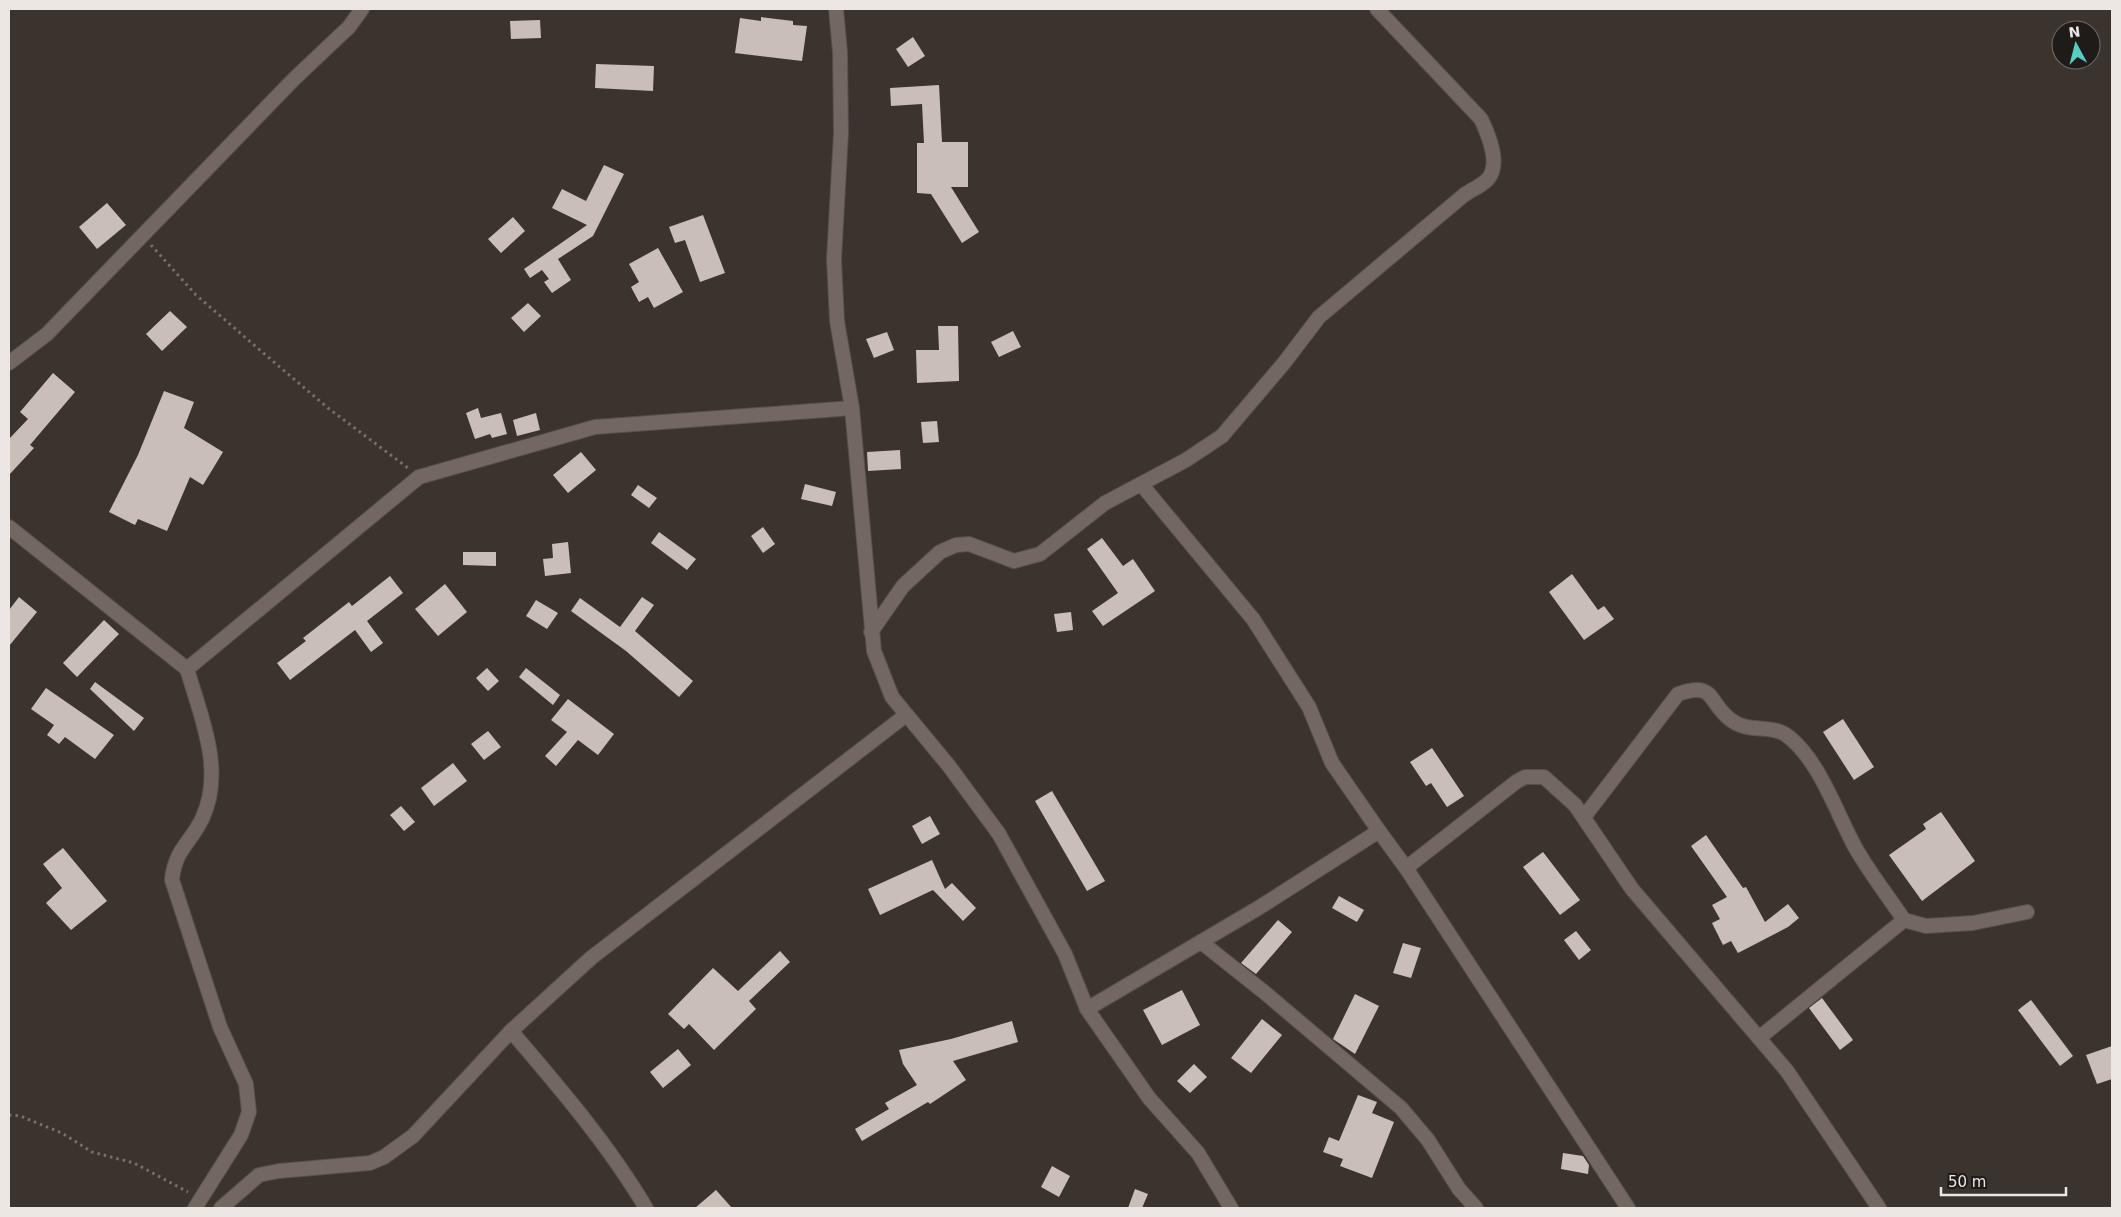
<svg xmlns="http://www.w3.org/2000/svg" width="2121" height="1217" font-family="'DejaVu Sans',sans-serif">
	<rect width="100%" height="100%" fill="#3b332d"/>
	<g fill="#cabfb8">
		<path d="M 761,17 L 793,21 L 793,25 L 807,26 L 802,61 L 735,53 L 740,18 L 761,21 Z"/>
		<path d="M 540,20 L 541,38 L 511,39 L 510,21 Z"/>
		<path d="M 913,37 L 925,56 L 908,67 L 896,49 Z"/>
		<path d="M 596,64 L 654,66 L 653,91 L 595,88 Z"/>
		<path d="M 939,85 L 942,142 L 968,142 L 968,187 L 951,187 L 979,232 L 962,243 L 931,194 L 917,193 L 917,143 L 924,143 L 922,104 L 891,106 L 890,88 Z"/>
		<path d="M 604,165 L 624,174 L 593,236 L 558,259 L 571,280 L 552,293 L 544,282 L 549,279 L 542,270 L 530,278 L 524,269 L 587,225 L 552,208 L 562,189 L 586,201 Z"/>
		<path d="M 107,203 L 126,225 L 97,249 L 79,227 Z"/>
		<path d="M 703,215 L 725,273 L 700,282 L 685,240 L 675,243 L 669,227 Z"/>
		<path d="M 513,217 L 525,231 L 501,253 L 488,239 Z"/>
		<path d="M 658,248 L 683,292 L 654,308 L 648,297 L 639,302 L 631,287 L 639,282 L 629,264 Z"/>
		<path d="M 528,303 L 541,316 L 524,332 L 511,318 Z"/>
		<path d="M 170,311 L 187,327 L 162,351 L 146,334 Z"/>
		<path d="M 938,326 L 958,326 L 959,381 L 917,383 L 916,350 L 939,350 Z"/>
		<path d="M 1013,331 L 1021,347 L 999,357 L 991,342 Z"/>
		<path d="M 887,332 L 894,350 L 874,358 L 866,339 Z"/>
		<path d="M 53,373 L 75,392 L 30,445 L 34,448 L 9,475 L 9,439 L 28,419 L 20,412 Z"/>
		<path d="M 164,391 L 194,402 L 184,428 L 223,452 L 203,485 L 190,477 L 167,531 L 138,519 L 135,525 L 109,512 L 138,455 Z"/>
		<path d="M 478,408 L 481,418 L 501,413 L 507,434 L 492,438 L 490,434 L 475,439 L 466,413 Z"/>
		<path d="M 536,413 L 540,430 L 517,436 L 513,420 Z"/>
		<path d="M 937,421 L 939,442 L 923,443 L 921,422 Z"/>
		<path d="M 900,450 L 901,469 L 868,471 L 867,452 Z"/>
		<path d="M 581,452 L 596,470 L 568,493 L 553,475 Z"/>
		<path d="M 805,484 L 836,492 L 832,506 L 801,499 Z"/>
		<path d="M 638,485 L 657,498 L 649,508 L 631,495 Z"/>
		<path d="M 763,527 L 775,544 L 763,553 L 751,536 Z"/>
		<path d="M 659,532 L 696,559 L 687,570 L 651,543 Z"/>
		<path d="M 1102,538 L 1123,566 L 1133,559 L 1155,591 L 1103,626 L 1092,611 L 1118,593 L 1087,549 Z"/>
		<path d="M 568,542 L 571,573 L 545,576 L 543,559 L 553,558 L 552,544 Z"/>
		<path d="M 463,552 L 496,552 L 496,566 L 463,565 Z"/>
		<path d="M 1572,574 L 1598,610 L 1604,606 L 1614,619 L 1584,640 L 1549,592 Z"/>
		<path d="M 390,576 L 403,593 L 367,621 L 383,643 L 371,652 L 355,630 L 290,680 L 277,663 L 306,641 L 303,638 L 349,602 L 352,606 Z"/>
		<path d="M 445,584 L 467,612 L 438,636 L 415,609 Z"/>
		<path d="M 19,597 L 37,612 L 9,646 L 9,610 Z"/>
		<path d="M 642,597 L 654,605 L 635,631 L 693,681 L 679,697 L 626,651 L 571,611 L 580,598 L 620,627 Z"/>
		<path d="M 536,600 L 558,613 L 547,629 L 526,616 Z"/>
		<path d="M 1071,612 L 1073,630 L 1057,632 L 1054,614 Z"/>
		<path d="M 104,620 L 119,634 L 77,677 L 63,663 Z"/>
		<path d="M 487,668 L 499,681 L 488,691 L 476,678 Z"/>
		<path d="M 526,668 L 560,695 L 553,705 L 519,677 Z"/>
		<path d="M 95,682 L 144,718 L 134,731 L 90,689 Z"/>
		<path d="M 46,688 L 114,735 L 95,759 L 65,737 L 59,744 L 47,735 L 54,725 L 31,709 Z"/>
		<path d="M 568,699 L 614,734 L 598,755 L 578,740 L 556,766 L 545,756 L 567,732 L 551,720 Z"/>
		<path d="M 1843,719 L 1874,767 L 1854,780 L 1823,732 Z"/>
		<path d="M 488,731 L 501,747 L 484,760 L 471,744 Z"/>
		<path d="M 1432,748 L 1464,796 L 1447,807 L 1431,783 L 1426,786 L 1410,762 Z"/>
		<path d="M 453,763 L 467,781 L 434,806 L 421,788 Z"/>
		<path d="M 1052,791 L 1105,881 L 1087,891 L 1035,801 Z"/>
		<path d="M 401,806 L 415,822 L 404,831 L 390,815 Z"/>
		<path d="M 1941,812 L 1975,861 L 1922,901 L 1889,855 L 1926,829 L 1923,824 Z"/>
		<path d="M 930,816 L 940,834 L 922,844 L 912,826 Z"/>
		<path d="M 1706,835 L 1743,888 L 1746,887 L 1765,922 L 1788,904 L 1799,918 L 1788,927 L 1738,953 L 1731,941 L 1723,945 L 1712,923 L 1720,919 L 1712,905 L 1727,897 L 1691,846 Z"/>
		<path d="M 63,848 L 107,901 L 71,930 L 46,903 L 62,888 L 43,864 Z"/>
		<path d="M 1543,852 L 1580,900 L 1560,915 L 1523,867 Z"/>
		<path d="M 932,860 L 945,889 L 952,883 L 976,908 L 963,921 L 933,890 L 880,915 L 868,889 Z"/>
		<path d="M 1339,896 L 1364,910 L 1357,922 L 1332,908 Z"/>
		<path d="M 1278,920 L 1292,932 L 1256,974 L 1241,963 Z"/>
		<path d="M 1576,931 L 1591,950 L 1579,960 L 1564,940 Z"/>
		<path d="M 1403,943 L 1421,948 L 1411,978 L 1393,973 Z"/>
		<path d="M 780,951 L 790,962 L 749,1001 L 756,1009 L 714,1050 L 689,1024 L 684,1029 L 668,1014 L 713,968 L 738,991 Z"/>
		<path d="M 1182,990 L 1200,1025 L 1162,1045 L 1143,1010 Z"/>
		<path d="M 1355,994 L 1379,1006 L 1355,1054 L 1333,1039 Z"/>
		<path d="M 1822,998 L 1853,1040 L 1840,1050 L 1809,1008 Z"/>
		<path d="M 2031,1000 L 2073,1056 L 2060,1066 L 2018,1010 Z"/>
		<path d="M 1262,1019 L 1282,1035 L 1251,1073 L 1231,1058 Z"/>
		<path d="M 1012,1021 L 1018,1042 L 953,1061 L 966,1080 L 930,1104 L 928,1102 L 862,1141 L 855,1129 L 889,1109 L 885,1103 L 917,1085 L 903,1064 L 899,1050 L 951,1039 Z"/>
		<path d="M 2112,1046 L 2112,1079 L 2097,1084 L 2086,1055 Z"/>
		<path d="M 678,1049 L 691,1065 L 663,1088 L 650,1072 Z"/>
		<path d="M 1194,1064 L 1207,1077 L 1190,1093 L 1177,1081 Z"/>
		<path d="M 1358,1095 L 1377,1102 L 1372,1113 L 1394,1122 L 1372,1178 L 1340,1166 L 1343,1159 L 1323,1152 L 1329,1137 L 1339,1141 Z"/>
		<path d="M 1563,1153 L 1583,1156 L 1589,1165 L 1588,1174 L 1561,1169 Z"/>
		<path d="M 1052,1166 L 1070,1176 L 1059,1197 L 1041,1187 Z"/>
		<path d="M 1135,1189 L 1148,1194 L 1142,1208 L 1128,1208 Z"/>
		<path d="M 716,1190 L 732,1208 L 695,1208 Z"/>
	</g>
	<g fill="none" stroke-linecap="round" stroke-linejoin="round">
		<defs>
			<g id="minor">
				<path d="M 836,9 L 840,52 L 841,133 L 834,259 L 837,321 L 852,408 L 874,651 L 892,697 L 949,766 L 999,834 L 1065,954 L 1087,1009 L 1149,1098 L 1198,1153 L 1231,1208"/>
				<path d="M 9,363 L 47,334 L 294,79 L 349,27 L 362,9"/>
				<path d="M 1141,484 L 1253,619 L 1309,707 L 1332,763 L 1379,831"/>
				<path d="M 9,527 L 187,669"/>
				<path d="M 871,632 L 903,586 L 940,552 L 956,545 L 969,544 L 1014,561 L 1040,554 L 1105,503 L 1186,460 L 1222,436 L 1284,363 L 1319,317 L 1464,195 C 1471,190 1481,186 1487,180 C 1502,165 1488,134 1481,119 L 1377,9"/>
				<path d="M 1584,817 L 1678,694 C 1716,681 1707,702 1731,720 C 1749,734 1772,723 1789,737 C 1820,762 1836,812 1855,847 C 1869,872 1888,896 1904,920 L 1926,926 L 1973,923 L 2027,912"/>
				<path d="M 1406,868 L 1628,1208"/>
				<path d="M 1201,942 L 1264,992 L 1401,1108 L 1428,1140 L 1459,1189 L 1476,1208"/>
				<path d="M 1087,1009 L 1260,907 L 1379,831 L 1406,868 L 1516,782 L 1525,777 L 1544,777 L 1575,805 L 1632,889 L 1787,1071 L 1879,1208"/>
				<path d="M 511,1031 C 559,1087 608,1144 646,1208"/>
				<path d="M 1759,1038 L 1904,920"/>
				<path d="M 195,1208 L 241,1135 L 249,1112 L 246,1084 L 220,1027 L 172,880 C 175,849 190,844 202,819 C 225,771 201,717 187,669 L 419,477 L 595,427 L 852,408"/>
				<path d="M 221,1208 L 259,1175 L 279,1171 L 370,1163 L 384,1157 L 413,1136 L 511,1031 L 591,958 L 906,715"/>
			</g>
		</defs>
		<use href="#minor" stroke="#574f4b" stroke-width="16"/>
		<g stroke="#77706b" stroke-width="3" stroke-dasharray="2.5 4" stroke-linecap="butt">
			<path d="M 151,245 L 196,295 L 254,345 L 328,408 L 408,468"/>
			<path d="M 9,1115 L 20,1116 L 62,1133 L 92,1152 L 134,1163 L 188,1192"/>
		</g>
		<use href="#minor" stroke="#726861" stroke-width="14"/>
	</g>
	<rect width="2121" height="1217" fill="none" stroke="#ede7e3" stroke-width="20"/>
	<g transform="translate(2076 45) rotate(353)"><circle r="24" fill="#1f1b19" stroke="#716d6a"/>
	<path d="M0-4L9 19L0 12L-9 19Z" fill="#56cec4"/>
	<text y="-8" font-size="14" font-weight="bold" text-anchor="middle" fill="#ede7e3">N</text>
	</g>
	<path d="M1941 1187v8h125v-8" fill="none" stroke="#ede7e3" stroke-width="2.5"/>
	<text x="1948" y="1187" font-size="15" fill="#ede7e3" stroke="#1f1b19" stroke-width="4" paint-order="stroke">50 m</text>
</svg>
